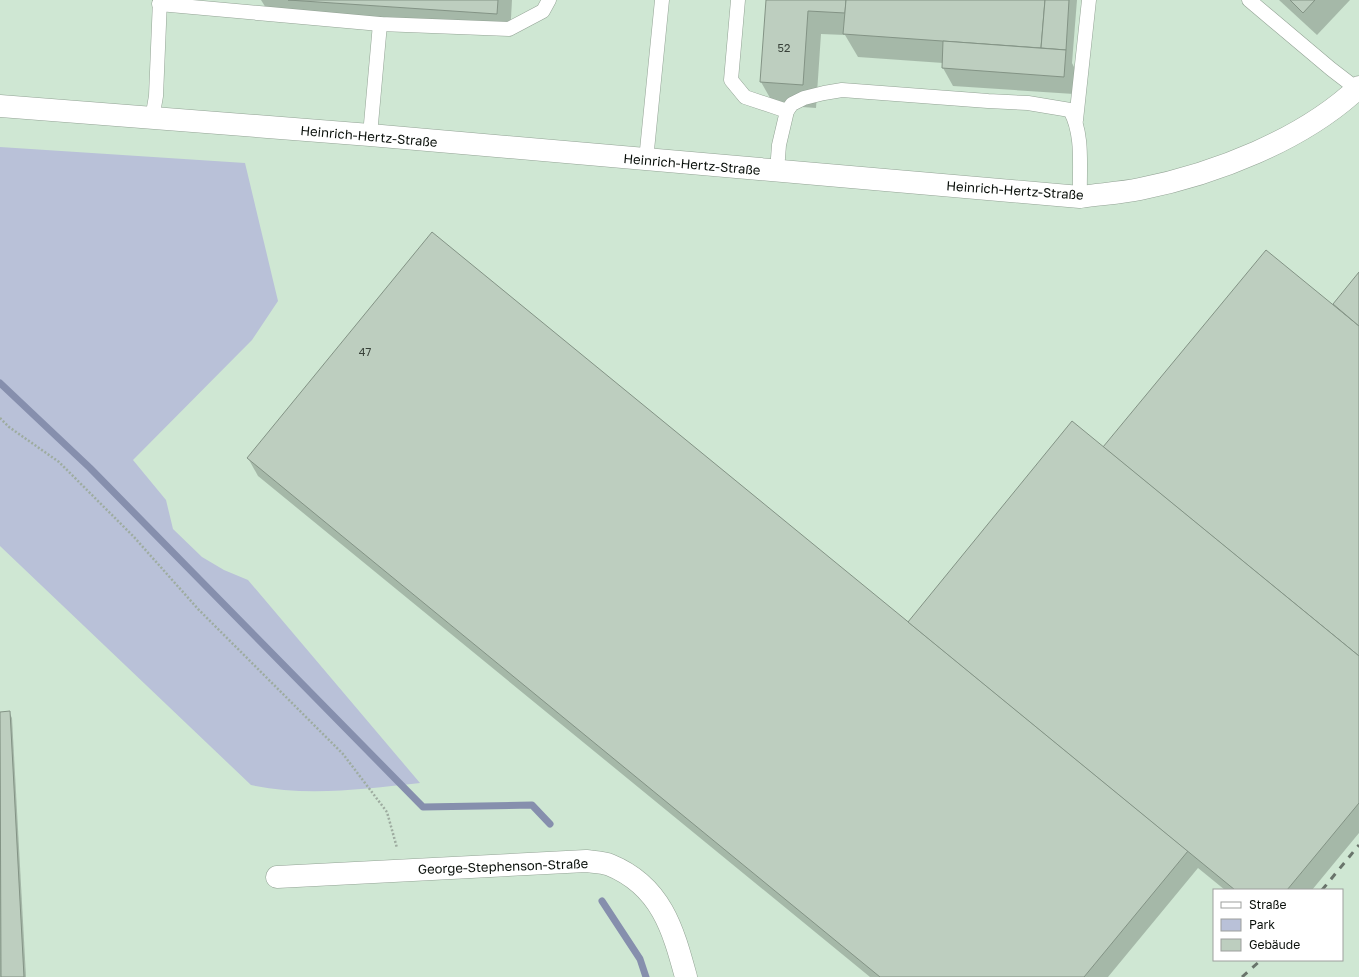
<svg xmlns="http://www.w3.org/2000/svg" width="1359" height="977" font-family="'Golos Text',sans-serif">
	<rect width="100%" height="100%" fill="#dff1e2"/>
	<path fill="#cfe7d3" fill-rule="evenodd" d="M 0,0 L 1359,0 L 1359,977 L 0,977 ZM 1214,890 L 1342,890 L 1342,960 L 1214,960 Z"/>
	<path fill="#b9c1d8" d="M 0,147 L 245,163 L 278,301 L 252,340 L 133,460 L 166,500 L 173,529 L 202,557 L 224,570 L 248,580 L 420,783 C 364,789 306,797 251,785 L 0,546 Z"/>
	<g fill="#0003">
		<path d="M 261,0 L 512,0 L 510,36 L 274,21 Z"/>
		<path d="M 767,0 L 1077,0 L 1072,63 L 1075,69 L 1074,94 L 953,86 L 943,68 L 943,63 L 858,57 L 845,35 L 821,34 L 816,108 L 774,105 L 761,82 Z"/>
		<path d="M 1279,0 L 1350,0 L 1317,35 Z"/>
		<path d="M 1359,274 L 1359,833 L 1312,890 L 1225,890 L 1198,868 L 1108,977 L 870,977 L 258,476 L 248,458 L 908,623 L 1103,448 L 1333,306 Z"/>
		<path d="M 9,712 L 12,718 L 26,977 L 0,977 L 0,713 Z"/>
	</g>
	<g fill="none" stroke-linecap="round" stroke-linejoin="round">
		<g stroke="#868fad" stroke-width="7">
			<path d="M 0,383 L 90,468 L 423,807 L 532,805 L 550,824"/>
			<path d="M 602,901 L 640,959 L 646,977"/>
		</g>
	</g>
	<g fill="#bdcebf" stroke="#839385">
		<path d="M 288,0 L 498,0 L 497,14 Z"/>
		<path d="M 766,0 L 846,0 L 845,13 L 808,11 L 803,85 L 760,82 Z"/>
		<path d="M 846,0 L 1045,0 L 1041,48 L 843,34 Z"/>
		<path d="M 1045,0 L 1069,0 L 1066,50 L 1041,48 Z"/>
		<path d="M 1290,0 L 1315,0 L 1303,13 Z"/>
		<path d="M 943,41 L 1066,50 L 1064,77 L 942,68 Z"/>
		<path d="M 432,232 L 1188,851 L 1084,977 L 880,977 L 247,458 Z"/>
		<path d="M 1266,250 L 1359,326 L 1359,656 L 1103,447 Z"/>
		<path d="M 1359,272 L 1359,326 L 1333,304 Z"/>
		<path d="M 1072,421 L 1359,656 L 1359,803 L 1287,890 L 1235,890 L 908,622 Z"/>
		<path d="M 10,711 L 24,977 L 1,977 L 0,712 Z"/>
	</g>
	<g fill="none" stroke-linecap="round" stroke-linejoin="round">
		<defs>
			<g id="service">
				<path d="M 738,0 L 731,80 L 745,97 L 787,111"/>
				<path d="M 1249,0 L 1331,69 L 1357,89"/>
				<path d="M 159,4 L 380,24 L 509,29 L 543,11 L 549,0"/>
				<path d="M 152,119 L 156,96 L 160,0"/>
				<path d="M 1076,120 L 1089,0"/>
				<path d="M 370,135 L 380,24"/>
				<path d="M 646,160 L 662,0"/>
				<path d="M 777,171 L 779,145 L 787,111 L 792,104 L 804,98 L 824,93 L 842,90 L 988,101 L 1028,103 L 1070,110 C 1084,135 1079,168 1080,197"/>
			</g>
			<path id="minor" d="M 277,877 L 586,861 C 593,862 603,862 610,865 C 661,886 673,929 686,977"/>
			<path id="tertiary" d="M 0,106 L 370,135 L 1080,197 C 1100,194 1121,193 1140,189 C 1215,174 1303,140 1359,87"/>
		</defs>
		<use href="#service" stroke="#93a395" stroke-width="15"/>
		<use href="#minor" stroke="#93a395" stroke-width="23"/>
		<use href="#tertiary" stroke="#93a395" stroke-width="23"/>
		<path stroke="#9eaca0" stroke-width="2.5" stroke-dasharray="2 2" stroke-linecap="butt" d="M 0,418 L 9,427 L 59,462 L 134,537 L 198,609 L 343,754 L 387,812 L 397,848"/>
		<use href="#service" stroke="#fff" stroke-width="14"/>
		<use href="#minor" stroke="#fff" stroke-width="22"/>
		<use href="#tertiary" stroke="#fff" stroke-width="22"/>
		<g stroke="#69746b" stroke-width="3" stroke-dasharray="7 7" stroke-linecap="butt">
			<path d="M 1322,890 L 1359,845"/>
			<path d="M 1242,977 L 1261,960"/>
		</g>
	</g>
	<g text-anchor="middle" stroke-width="3" stroke-linejoin="round" paint-order="stroke">
		<g font-size="11" fill="#374038">
			<text x="784" y="52">52</text>
			<text x="365" y="356">47</text>
		</g>
		<g font-size="13" fill="#0a100b" stroke="#fff">
			<text transform="translate(369 136) rotate(5)" y="5">Heinrich-Hertz-Straße</text>
			<text transform="translate(692 164) rotate(5)" y="5">Heinrich-Hertz-Straße</text>
			<text transform="translate(1015 190) rotate(4)" y="5">Heinrich-Hertz-Straße</text>
			<text transform="translate(503 866) rotate(-2)" y="5">George-Stephenson-Straße</text>
		</g>
	</g>
	<rect x="1213" y="889" width="130" height="72" fill="#ffffff" stroke="#9d9f9d"/>
	<rect x="1221" y="902" width="20" height="6" fill="#ffffff" stroke="#9d9f9d"/>
	<text x="1249" y="909" font-size="12" fill="#0a100b">Straße</text>
	<rect x="1221" y="919" width="20" height="12" fill="#b9c1d8" stroke="#9d9f9d"/>
	<text x="1249" y="929" font-size="12" fill="#0a100b">Park</text>
	<rect x="1221" y="939" width="20" height="12" fill="#bdcebf" stroke="#9d9f9d"/>
	<text x="1249" y="949" font-size="12" fill="#0a100b">Gebäude</text>
</svg>
